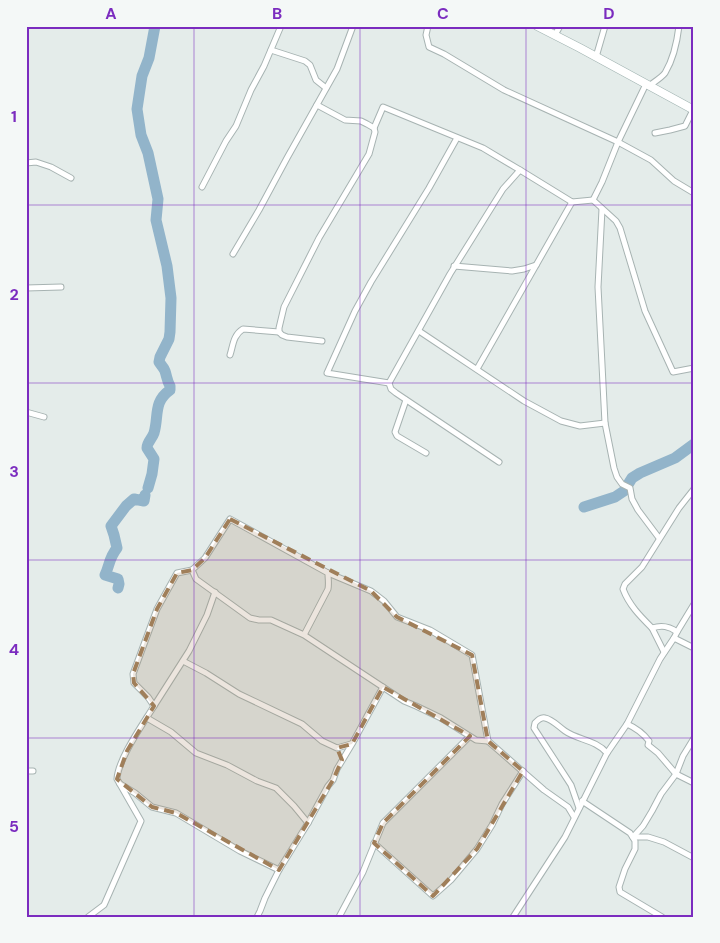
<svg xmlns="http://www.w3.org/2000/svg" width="720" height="943" font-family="'DM Sans',sans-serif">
	<rect width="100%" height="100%" fill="#e4ecea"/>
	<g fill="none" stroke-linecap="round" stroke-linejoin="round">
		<g stroke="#92b4ca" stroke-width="11">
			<path d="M 148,488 L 152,474 L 154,459 L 147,448 C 147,442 152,439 154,433 C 159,416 153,402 170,390 L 170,386 C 167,381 167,377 165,371 C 164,368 161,365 159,362 L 160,357 L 169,339 L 170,332 L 171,298 L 167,266 L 156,220 L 158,199 L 148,153 L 141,135 L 137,109 L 142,76 L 149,58 L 155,26"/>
			<path d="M 584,507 L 615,497 L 624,491 L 632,478 L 640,473 L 675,458 L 694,444"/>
			<path d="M 118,588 L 119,584 L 118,579 L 105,575 C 110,564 109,558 117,548 L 114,535 L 111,526 L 126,506 L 134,499 L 144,501 L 145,495"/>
		</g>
		<defs>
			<g id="street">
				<path d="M 428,26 L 426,35 L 429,47 L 444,54 L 504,90 L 618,142 L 651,160 L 674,181 L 694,193"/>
				<path d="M 555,35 L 560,26"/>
				<path d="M 271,50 L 305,61 L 310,65 L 316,80 L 326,88"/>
				<path d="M 596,57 L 605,26"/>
				<path d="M 646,84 L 618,142 L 602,182 L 593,200 L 616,221 L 620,228 L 645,311 L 673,372 L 694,368"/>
				<path d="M 649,86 C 654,82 661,78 665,73 C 674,58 677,43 679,26"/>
				<path d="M 317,105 L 345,120 L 361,121 L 367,124 L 374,128 L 375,132 L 369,154 L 319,238 L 284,307 L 279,328 L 279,332 L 282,335 L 287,337 L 322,341"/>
				<path d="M 374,128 L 383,107 L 483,148 L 520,170"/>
				<path d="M 655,133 L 670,130 L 685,126 L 693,110"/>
				<path d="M 26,163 L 36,162 L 51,167 L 71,178"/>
				<path d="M 202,187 L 226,141 L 236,126 L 251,90 L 264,66 L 281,26"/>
				<path d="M 602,209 L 598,287 L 605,423 L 614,468 L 617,477 L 622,484 L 630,488 L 632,499 L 638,510 L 659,538"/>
				<path d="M 233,254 L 259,210 L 287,158 L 337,69 L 353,26"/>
				<path d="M 454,266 L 512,271 L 524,269 L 536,265"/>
				<path d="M 26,288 L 61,287"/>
				<path d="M 419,331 L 524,401 L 561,421 L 580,426 L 605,423"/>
				<path d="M 230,355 C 233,346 233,335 243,329 L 279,332"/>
				<path d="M 477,369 L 572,202"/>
				<path d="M 389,383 L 327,373 L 355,311 L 371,282 L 429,188 L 457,138"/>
				<path d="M 406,400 L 395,432 L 397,436 L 426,453"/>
				<path d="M 26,412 L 44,417"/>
				<path d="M 499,462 L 396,393 L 391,389 L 389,383 L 450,274 L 503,189 L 520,170 L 572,202 L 593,200"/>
				<path d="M 328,573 L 371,591 L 384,601 L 397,617 L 430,630 L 472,655 L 488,741"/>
				<path d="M 652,628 L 664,652"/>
				<path d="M 677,632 L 694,604"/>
				<path d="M 304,635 L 328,589 C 329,583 328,579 328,573 L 230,519 L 205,558 L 192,570 L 196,579 L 250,618 L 259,620 L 271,620 L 304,635 L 404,701 L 416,706 L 441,718 L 476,740 L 488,741 L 544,790 L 568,807 L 574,817"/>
				<path d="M 674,638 L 677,632 C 669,626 662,625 652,628 C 640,616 629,605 623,589 L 625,584 L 642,567 L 679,508 L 694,489"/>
				<path d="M 183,661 L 206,673 L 239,694 L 302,724 L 322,741 L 337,748 L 351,744"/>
				<path d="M 154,706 L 189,651 L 207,615 L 215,592"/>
				<path d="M 147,718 L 171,732 L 196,753 L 227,765 L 257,781 L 276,788 L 294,806 L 308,823"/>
				<path d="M 627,724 C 636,728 643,733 649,741 L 648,745 L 658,753 L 676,774 L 694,783"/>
				<path d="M 26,771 L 33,771"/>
				<path d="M 120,784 L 135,793 L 152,807 L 176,813 L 240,851 L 279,870"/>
				<path d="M 582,801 L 630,833 L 635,841 L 635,849 L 625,869 L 619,887 L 620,892 L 662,917"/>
				<path d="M 579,808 L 571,785 L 534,728 L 535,723 C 538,720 541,717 545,718 C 552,719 559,727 565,731 C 578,740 596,740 607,753"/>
				<path d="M 633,837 L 643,826 L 652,811 L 661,794 L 676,774 L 683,756 L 694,738"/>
				<path d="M 633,837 L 648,837 L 664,842 L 694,858"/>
				<path d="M 374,843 L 433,896 L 451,880 L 477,849 L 492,825 L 502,804 L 523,771"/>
				<path d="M 88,917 L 104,905 L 141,821 L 117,779 C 118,759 143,724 154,706 L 148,697 L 134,683 L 133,674 L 157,609 L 177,573 L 192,570"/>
				<path d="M 257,917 L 260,911 L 265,898 L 279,870 L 308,823 L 328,786 L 333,780 L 337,769 L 352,744 L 383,687"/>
				<path d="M 339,917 L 363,872 L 383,823 L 469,737"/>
				<path d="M 513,917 L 565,837 L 607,753 L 627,724 L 660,659 L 674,638 L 694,648"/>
			</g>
			<path id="secondary" d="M 537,26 L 580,48 L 694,110"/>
		</defs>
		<use href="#street" stroke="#a7b3b2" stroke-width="7"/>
		<use href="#secondary" stroke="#a0b3b1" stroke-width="9"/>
		<use href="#street" stroke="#fff" stroke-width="5"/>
		<use href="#secondary" stroke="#fff" stroke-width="8"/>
	</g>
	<path fill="#a07f5a" fill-opacity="0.2" stroke="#a07f5a" stroke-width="4" stroke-dasharray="10 6" stroke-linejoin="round" d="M 230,519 L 371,591 L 397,617 L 472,655 L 488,741 L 523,771 L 477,849 L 433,896 L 374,843 L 383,823 L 470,736 L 383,687 L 352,744 L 337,748 L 342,760 L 333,780 L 279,870 L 176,813 L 152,807 L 117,779 L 127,751 L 154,706 L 134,683 L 133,674 L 157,609 L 177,573 L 192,570 L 205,558 Z"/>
	<path fill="none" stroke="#7b2cbf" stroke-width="1" stroke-opacity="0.55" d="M 194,26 L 194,917M 360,26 L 360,917M 526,26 L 526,917M 26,205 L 694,205M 26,383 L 694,383M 26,560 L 694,560M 26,738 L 694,738"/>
	<rect width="720" height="943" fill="none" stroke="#f4f8f7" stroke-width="55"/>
	<rect x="28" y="28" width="664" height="888" fill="none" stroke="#7b2cbf" stroke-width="2"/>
	<g font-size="16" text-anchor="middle" font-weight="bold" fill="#7b2cbf">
		<text x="111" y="19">A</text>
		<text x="277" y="19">B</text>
		<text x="443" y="19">C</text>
		<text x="609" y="19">D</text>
		<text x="14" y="122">1</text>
		<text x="14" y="300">2</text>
		<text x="14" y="477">3</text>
		<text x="14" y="655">4</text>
		<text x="14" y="832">5</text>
	</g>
</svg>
